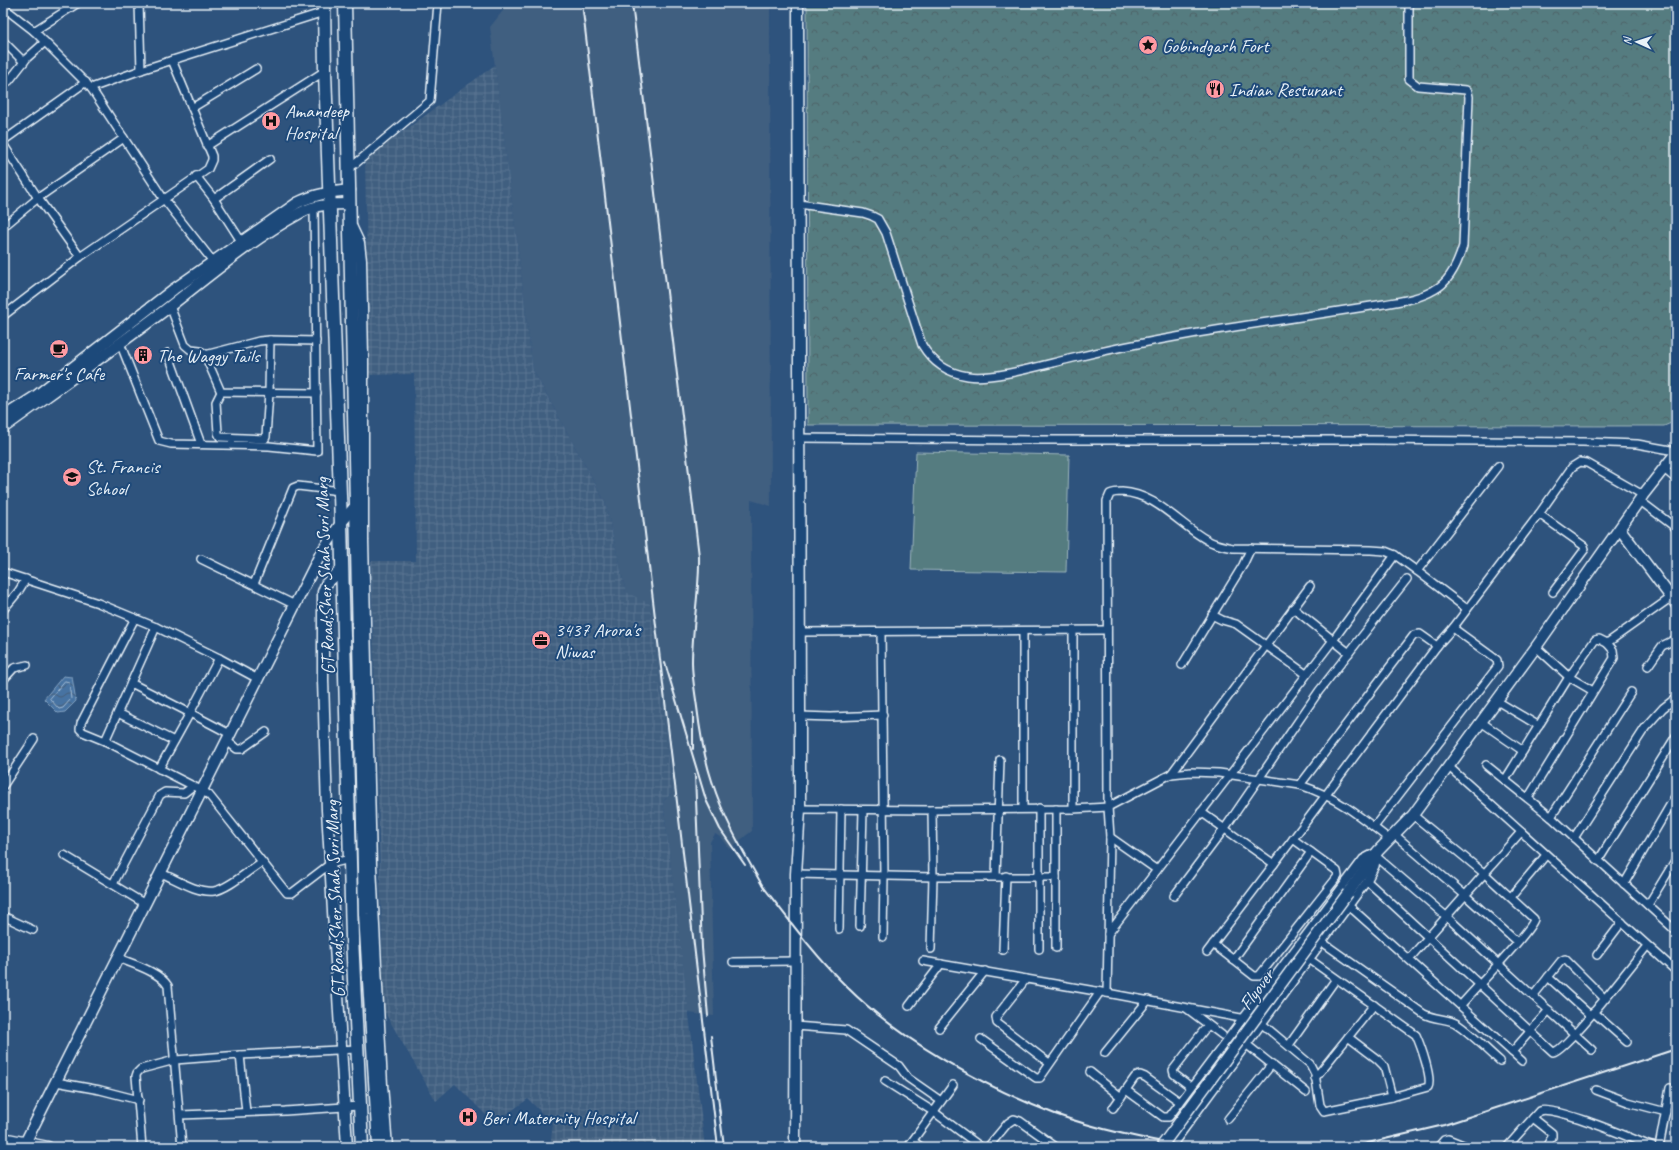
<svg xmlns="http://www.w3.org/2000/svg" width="1679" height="1150" font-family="Caveat,sans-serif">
	<defs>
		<pattern id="industrial-grid" width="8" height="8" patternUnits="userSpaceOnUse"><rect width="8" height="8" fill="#3f5e80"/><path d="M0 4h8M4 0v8" fill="none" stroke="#5b7693"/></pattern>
		<pattern id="park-crowns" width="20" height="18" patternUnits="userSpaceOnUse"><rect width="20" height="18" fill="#557b80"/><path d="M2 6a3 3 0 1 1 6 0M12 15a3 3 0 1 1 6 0" fill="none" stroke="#4e6468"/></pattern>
		<pattern id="water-waves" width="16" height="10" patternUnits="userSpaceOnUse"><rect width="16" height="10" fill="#4773a2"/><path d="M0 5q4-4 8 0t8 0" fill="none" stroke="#465e76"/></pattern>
	</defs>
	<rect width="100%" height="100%" fill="#2e537d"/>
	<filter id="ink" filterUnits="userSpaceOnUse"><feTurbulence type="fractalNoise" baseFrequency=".025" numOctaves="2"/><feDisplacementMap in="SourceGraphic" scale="8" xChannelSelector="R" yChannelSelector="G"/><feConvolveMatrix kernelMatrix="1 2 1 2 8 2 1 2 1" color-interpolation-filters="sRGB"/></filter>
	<g filter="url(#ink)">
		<path fill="#3f5e80" d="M 509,3 L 770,3 L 771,506 L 751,500 L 752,831 L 729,849 L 720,837 L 715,834 L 710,842 L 714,1016 L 688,1013 L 663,801 L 672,793 L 605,502 L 533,370 L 490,27 Z"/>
		<path fill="url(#industrial-grid)" d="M 495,65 L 533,370 L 605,502 L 626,592 L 650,604 L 672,793 L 663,801 L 705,1147 L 550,1147 L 553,1124 L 528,1099 L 494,1123 L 455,1084 L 436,1101 L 384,1011 L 371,561 L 416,561 L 414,374 L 369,375 L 365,159 Z"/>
		<path fill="#557b80" stroke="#9eb6bc" d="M 916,452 L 1069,455 L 1066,572 L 911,570 Z"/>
		<path fill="url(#park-crowns)" stroke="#9eb6bc" d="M 807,3 L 1676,3 L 1676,421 L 1664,426 L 808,425 Z"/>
		<path fill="url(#water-waves)" stroke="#87a5c4" d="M 63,676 L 72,677 L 76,701 L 65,712 L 58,713 L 44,699 Z"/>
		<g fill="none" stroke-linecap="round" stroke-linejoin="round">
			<path stroke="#a8bfd6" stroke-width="1" d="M 65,681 L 69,682 L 71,699 L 63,708 L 59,709 L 50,699 Z"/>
			<defs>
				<g id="street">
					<path d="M 139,3 L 141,70"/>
					<path d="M 3,7 L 34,31 L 91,88 L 163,198 L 215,264"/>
					<path d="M 34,31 L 78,3"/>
					<path d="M 3,41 L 24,62"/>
					<path d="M 9,81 L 27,58 L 45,42"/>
					<path d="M 91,88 L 141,70 L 324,12"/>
					<path d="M 192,108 L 256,69"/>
					<path d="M 3,141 L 86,82"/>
					<path d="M 3,144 L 38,198 L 80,257"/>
					<path d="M 207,146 L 325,71"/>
					<path d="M 349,167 L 355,164 L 430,101 L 438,3"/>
					<path d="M 196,176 L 214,199 L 241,241"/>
					<path d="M 214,199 L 270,159"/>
					<path d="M 799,204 L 863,213 L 872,216 L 878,219 L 886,233 L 922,345 C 932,362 948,373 968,376 C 993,380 1043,365 1069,359 C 1147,340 1227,328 1307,316 C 1333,312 1359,308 1384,304 C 1401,301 1419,299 1434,290 C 1450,282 1458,263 1463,246 L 1469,97 L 1468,92 L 1466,90 L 1418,86 L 1409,79 L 1409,3"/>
					<path d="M 3,227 L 38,198 L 124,138"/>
					<path d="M 170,306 L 185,345 L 191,350 L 200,351 L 204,353 L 221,392 L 317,393"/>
					<path d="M 3,316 L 80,257 L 208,169 L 212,160 L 212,156 L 172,60"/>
					<path d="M 120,343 L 159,441 L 171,444 L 269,446 L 317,451 L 314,207"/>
					<path d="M 168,353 L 201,444"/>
					<path d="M 205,355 L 259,341 L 270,340"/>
					<path d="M 221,392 L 216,402 L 218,433 L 220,437 L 265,439 L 266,437 L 269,392 L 270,340 L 316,341"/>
					<path d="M 799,438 L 1030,440 L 1372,440 L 1583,442 L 1637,444 L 1676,451"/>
					<path d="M 1663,468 L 1676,479"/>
					<path d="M 1639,500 L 1676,528"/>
					<path d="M 1539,514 L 1584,546 L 1585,549 L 1553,592"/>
					<path d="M 201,559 L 295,605"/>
					<path d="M 1417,571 L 1498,466"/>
					<path d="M 3,572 L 98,603 L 156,627 L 219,658 L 190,713 L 230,734"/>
					<path d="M 254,584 L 293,488 L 298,486 L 340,491"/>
					<path d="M 1293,608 L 1349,653"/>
					<path d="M 3,610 L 18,592 L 26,579"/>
					<path d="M 1212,615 L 1222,620 L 1236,624 L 1306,674"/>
					<path d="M 156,627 L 105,741 L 203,791 L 209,795 L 287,893 L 292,893 L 330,864 L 350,859"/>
					<path d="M 1073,631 L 1073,809"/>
					<path d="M 799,632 L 1107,630"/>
					<path d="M 881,632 L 884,876 L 883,937"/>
					<path d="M 1536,647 L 1569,677 L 1593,691"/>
					<path d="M 219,658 L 258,679"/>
					<path d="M 1182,665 L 1243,565 L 1251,548"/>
					<path d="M 1648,666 L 1662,646 L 1676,639"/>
					<path d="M 3,680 L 14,668 L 27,665"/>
					<path d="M 131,683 L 190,713 L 159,769"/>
					<path d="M 1497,701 L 1539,726"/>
					<path d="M 118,713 L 174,741"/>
					<path d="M 800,716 L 831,717 L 883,715"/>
					<path d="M 1481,722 L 1523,751"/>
					<path d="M 105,741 L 83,732 L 80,729 L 81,723 L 135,618"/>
					<path d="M 227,741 L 237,749 L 242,749 L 266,732"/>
					<path d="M 1486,765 L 1551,817 L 1676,931"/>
					<path d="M 1448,766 L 1676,971"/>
					<path d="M 1171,774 L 1310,586"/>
					<path d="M 1505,780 L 1569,677 L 1595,640 L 1599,639 L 1607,643"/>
					<path d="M 1300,785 L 1414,635 L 1420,634 L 1437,646"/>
					<path d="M 3,786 L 34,739"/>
					<path d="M 1528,798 L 1614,658 L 1613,650 L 1607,643 L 1676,594"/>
					<path d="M 1023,808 L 1023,631"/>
					<path d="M 800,809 L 932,810 L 1073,809 L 1108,807 L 1171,774 L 1191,772 L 1219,773 L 1300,785 C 1337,797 1360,816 1390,840"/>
					<path d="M 1201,812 L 1274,864"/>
					<path d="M 1413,815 L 1485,874 L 1534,919 C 1533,929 1472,992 1461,1005"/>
					<path d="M 1551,817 L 1631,692"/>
					<path d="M 1374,827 L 1498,666 L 1497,660 L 1453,628"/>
					<path d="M 1395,835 L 1466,896 L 1517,942"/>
					<path d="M 1110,837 L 1157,870"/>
					<path d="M 1574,838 L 1645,728 L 1663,708 L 1676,698"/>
					<path d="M 64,855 L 145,904"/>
					<path d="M 1378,858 L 1447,917 L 1592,1050"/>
					<path d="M 1598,861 L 1676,736"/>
					<path d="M 161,873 C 176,879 196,893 214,891 C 228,889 249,870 262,862"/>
					<path d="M 796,874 L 933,877 L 1056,877"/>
					<path d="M 996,876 L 1000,760"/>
					<path d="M 1367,881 L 1553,1052 C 1566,1051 1634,962 1647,946"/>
					<path d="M 113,884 L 160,795 L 165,792 L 184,793 L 193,786"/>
					<path d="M 1624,884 L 1676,795"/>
					<path d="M 1174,896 L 1225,828 L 1319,691 L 1407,579"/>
					<path d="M 1511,897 L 1546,855"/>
					<path d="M 1648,905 L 1676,859"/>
					<path d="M 1349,906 L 1522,1061"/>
					<path d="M 3,916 L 33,930"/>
					<path d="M 860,926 L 863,810"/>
					<path d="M 839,929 L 841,809"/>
					<path d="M 1108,934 L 1334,639 L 1395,555"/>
					<path d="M 1322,942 L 1424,1014 C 1435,1020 1448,1018 1457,1024 C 1472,1034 1486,1049 1500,1061"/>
					<path d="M 1213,944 L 1254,976 L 1259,976 L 1338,876 L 1337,871 L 1293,839"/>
					<path d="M 1056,948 L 1056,809"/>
					<path d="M 931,949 L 933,877 L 932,810"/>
					<path d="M 1039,949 L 1039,808"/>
					<path d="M 1003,950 L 1006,876"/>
					<path d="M 1207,952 L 1293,839 L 1437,646 L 1453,628 L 1539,514 L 1572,467 L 1580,462 L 1587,463 L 1643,495"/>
					<path d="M 1597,955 L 1622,922"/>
					<path d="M 118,958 C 133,964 160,972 168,986 L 182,1147"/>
					<path d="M 1409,959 L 1521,832"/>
					<path d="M 1233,960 L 1311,852"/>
					<path d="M 923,961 L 1107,993 L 1246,1019"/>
					<path d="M 733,962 L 795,961"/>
					<path d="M 1548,977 L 1590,1015"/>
					<path d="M 1026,979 L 996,1017 L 997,1023 L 1049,1063"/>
					<path d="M 1107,993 L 1110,837 L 1108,807 L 1107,501 L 1110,494 C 1114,492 1118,492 1122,492 C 1157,494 1178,524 1207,540 C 1215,545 1224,546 1233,548 L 1371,550 L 1385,551 L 1395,555 L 1417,571 L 1467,609"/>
					<path d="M 1533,996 L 1561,961 L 1565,959 L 1604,998"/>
					<path d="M 909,1006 L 941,964"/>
					<path d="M 1186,1008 L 1222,1035"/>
					<path d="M 1593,1012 L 1627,1042"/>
					<path d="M 1258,1022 L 1261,1023 L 1310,1064 L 1315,1074 L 1320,1105 L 1324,1111 L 1392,1097 L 1428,1087 C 1433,1079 1420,1044 1416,1035 L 1309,959"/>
					<path d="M 795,1026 L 846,1030 L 899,1066 L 908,1078 L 941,1101"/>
					<path d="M 939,1028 L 985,971"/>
					<path d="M 1348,1037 L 1377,1059 L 1384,1066 L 1392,1097"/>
					<path d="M 981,1039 L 1036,1078 L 1040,1078 L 1100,992"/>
					<path d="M 1246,1044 L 1306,1092"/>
					<path d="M 1289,1045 L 1336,979"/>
					<path d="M 1512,1052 L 1549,1010"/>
					<path d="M 1105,1053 L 1148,1000"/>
					<path d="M 240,1055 L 246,1112"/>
					<path d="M 1090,1072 L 1121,1097"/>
					<path d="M 1315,1078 L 1374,1005"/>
					<path d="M 885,1081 L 934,1112 L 981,1147"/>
					<path d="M 56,1082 L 100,1090 L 139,1100"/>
					<path d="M 1191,1087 L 1174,1074 L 1173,1070 L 1208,1025"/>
					<path d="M 1126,1090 L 1163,1117 L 1169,1117 L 1363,859 L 1378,851 L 1375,866 L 1367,881 L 1171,1147"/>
					<path d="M 1596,1090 L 1628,1102 L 1666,1112"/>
					<path d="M 1113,1108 L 1135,1077 L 1140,1075 L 1145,1077 L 1180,1102"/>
					<path d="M 180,1115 L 285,1111 L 359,1106"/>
					<path d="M 1533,1118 L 1552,1133 L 1552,1137 L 1546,1147"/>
					<path d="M 1228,1119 L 1272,1064"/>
					<path d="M 913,1141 L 921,1147"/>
					<path d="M 142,1147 L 136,1076 L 137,1073 L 141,1069 L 175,1060 L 240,1055 L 357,1049"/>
					<path d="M 908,1147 L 953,1085"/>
					<path d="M 988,1147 L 1008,1123 L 1014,1119 L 1020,1121 L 1056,1147"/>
					<path d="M 1438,1147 L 1444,1140 L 1448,1139 L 1468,1147"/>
					<path d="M 1507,1147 L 1539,1111 C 1555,1105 1633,1139 1653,1147"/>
					<path d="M 1659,1147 L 1670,1088"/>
				</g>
				<g id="secondary">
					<path d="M 351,226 L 359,243 L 361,260 L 363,357 L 363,541 L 371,866 L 382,1085 L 387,1147"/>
					<path d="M 3,417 L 36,396 L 174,289 L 297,203 C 315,194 331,192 350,190"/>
					<path d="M 3,428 C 57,389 112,350 165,310 C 209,276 252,239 300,213 C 316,204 333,204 350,204"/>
					<path d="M 1620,529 L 1676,604"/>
					<path d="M 342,569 L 326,584 L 323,592 L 323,680 L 327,810 L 347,1147"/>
					<path d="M 1348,893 L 1378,851 L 1413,815 L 1536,647 L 1643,495 L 1676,453"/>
					<path d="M 3,1138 L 48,1147"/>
					<path d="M 23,1147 L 321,553 L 341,523 L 357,504"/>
					<path d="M 795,1147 L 796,874 L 800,809 L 800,716 L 798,3"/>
				</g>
				<g id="primary">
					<path d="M 324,3 L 325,71 L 341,523 L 352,937 L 362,1147"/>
					<path d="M 345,3 L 365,914 L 379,1147"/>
				</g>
			</defs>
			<use href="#street" stroke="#e8f1f8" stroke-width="10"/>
			<use href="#secondary" stroke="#e8f1f8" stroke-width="13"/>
			<use href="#primary" stroke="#e8f1f8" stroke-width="15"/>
			<use href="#street" stroke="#1f4a7a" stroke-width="7"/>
			<use href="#secondary" stroke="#1f4a7a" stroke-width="10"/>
			<use href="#primary" stroke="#1f4a7a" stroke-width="12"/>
			<g stroke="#e8f1f8" stroke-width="2">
				<path d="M 582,3 L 718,1147"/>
				<path d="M 632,3 L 699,556 C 700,591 692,626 692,662 C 692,677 695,692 697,707 C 700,732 704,757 712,781 C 724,820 745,855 765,890"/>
				<path d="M 665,663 L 706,800 L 720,829 L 745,865"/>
				<path d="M 693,713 L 693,749"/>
				<path d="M 695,775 L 702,948 L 708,1016"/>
				<path d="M 762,885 C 789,920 816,957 847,987 C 901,1041 985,1087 1055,1114 C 1099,1130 1145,1139 1190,1147"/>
				<path d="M 711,1036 L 720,1113"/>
				<path d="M 719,1109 L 724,1147"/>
				<path d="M 1351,1147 L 1444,1125 L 1676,1049"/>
			</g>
			<defs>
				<path id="secondary-bridge" d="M 1161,1147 L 1348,893"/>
			</defs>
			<use href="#secondary-bridge" stroke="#e8f1f8" stroke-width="13" stroke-linecap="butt"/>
			<use href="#secondary-bridge" stroke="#1f4a7a" stroke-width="10"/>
		</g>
	</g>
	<defs>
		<symbol id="sight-disc" viewBox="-11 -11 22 22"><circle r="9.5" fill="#ff9aa2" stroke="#1f4a7a"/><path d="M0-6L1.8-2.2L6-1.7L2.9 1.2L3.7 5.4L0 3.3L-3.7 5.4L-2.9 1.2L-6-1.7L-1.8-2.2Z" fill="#111"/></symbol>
		<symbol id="restaurant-disc" viewBox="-11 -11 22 22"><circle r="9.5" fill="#ff9aa2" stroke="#1f4a7a"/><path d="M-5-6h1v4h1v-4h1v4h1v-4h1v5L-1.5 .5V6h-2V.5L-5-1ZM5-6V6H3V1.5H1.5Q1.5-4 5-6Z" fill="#111"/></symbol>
		<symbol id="hospital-disc" viewBox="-11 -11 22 22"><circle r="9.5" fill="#ff9aa2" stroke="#1f4a7a"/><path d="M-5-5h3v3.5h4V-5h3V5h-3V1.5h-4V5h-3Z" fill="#111"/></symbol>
		<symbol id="cafe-disc" viewBox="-11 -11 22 22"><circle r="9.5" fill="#ff9aa2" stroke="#1f4a7a"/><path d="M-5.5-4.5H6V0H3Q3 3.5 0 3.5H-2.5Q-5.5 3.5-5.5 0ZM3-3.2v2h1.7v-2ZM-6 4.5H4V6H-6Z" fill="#111"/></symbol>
		<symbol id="building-disc" viewBox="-11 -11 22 22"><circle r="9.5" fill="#ff9aa2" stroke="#1f4a7a"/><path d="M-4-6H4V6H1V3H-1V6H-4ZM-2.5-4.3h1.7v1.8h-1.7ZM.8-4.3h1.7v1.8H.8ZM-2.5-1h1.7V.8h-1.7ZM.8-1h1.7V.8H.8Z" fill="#111"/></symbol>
		<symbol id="school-disc" viewBox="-11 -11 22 22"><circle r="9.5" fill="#ff9aa2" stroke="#1f4a7a"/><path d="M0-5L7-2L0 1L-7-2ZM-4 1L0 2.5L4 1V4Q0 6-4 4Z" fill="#111"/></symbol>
		<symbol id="office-disc" viewBox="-11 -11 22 22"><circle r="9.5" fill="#ff9aa2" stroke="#1f4a7a"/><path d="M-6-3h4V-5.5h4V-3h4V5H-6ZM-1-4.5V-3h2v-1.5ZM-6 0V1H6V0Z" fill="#111"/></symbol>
	</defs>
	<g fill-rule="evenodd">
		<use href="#sight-disc" x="1137" y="34" width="22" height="22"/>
		<use href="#restaurant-disc" x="1204" y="78" width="22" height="22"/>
		<use href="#hospital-disc" x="260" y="110" width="22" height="22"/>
		<use href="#cafe-disc" x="48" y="338" width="22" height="22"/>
		<use href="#building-disc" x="132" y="344" width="22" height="22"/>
		<use href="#school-disc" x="61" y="466" width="22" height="22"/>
		<use href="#office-disc" x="530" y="629" width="22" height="22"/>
		<use href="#hospital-disc" x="457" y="1106" width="22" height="22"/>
	</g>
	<g text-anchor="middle" stroke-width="4" stroke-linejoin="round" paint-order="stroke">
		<g font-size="19" fill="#e8f1f8" stroke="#1f4a7a" text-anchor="start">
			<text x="1162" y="52">Gobindgarh Fort</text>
			<text x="1229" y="96">Indian Resturant</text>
			<text x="285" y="117">Amandeep<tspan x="285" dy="22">Hospital</tspan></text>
			<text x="157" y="362">The Waggy Tails</text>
			<text x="59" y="380" text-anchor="middle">Farmer's Cafe</text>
			<text x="86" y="473">St. Francis<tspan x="86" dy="22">School</tspan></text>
			<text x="555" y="636">3437 Arora's<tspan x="555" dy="22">Niwas</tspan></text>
			<text x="482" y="1124">Beri Maternity Hospital</text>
		</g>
		<g font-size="19" fill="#e8f1f8" stroke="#1f4a7a">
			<text transform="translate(324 576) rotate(-92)" y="7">GT Road;Sher Shah Suri Marg</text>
			<text transform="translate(334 899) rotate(-92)" y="7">GT Road;Sher Shah Suri Marg</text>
			<text transform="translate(1256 989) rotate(-54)" y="7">Flyover</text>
		</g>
	</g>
	<rect width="1679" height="1150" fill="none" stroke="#1f4a7a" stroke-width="16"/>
	<rect x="8" y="8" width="1663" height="1134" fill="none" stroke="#e8f1f8" stroke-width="1.5" filter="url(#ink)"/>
	<g transform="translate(1637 42) rotate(273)" stroke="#1f4a7a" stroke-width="3" paint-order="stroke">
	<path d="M0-3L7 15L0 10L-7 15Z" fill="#e8f1f8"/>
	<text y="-6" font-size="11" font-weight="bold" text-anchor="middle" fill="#e8f1f8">N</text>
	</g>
</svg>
